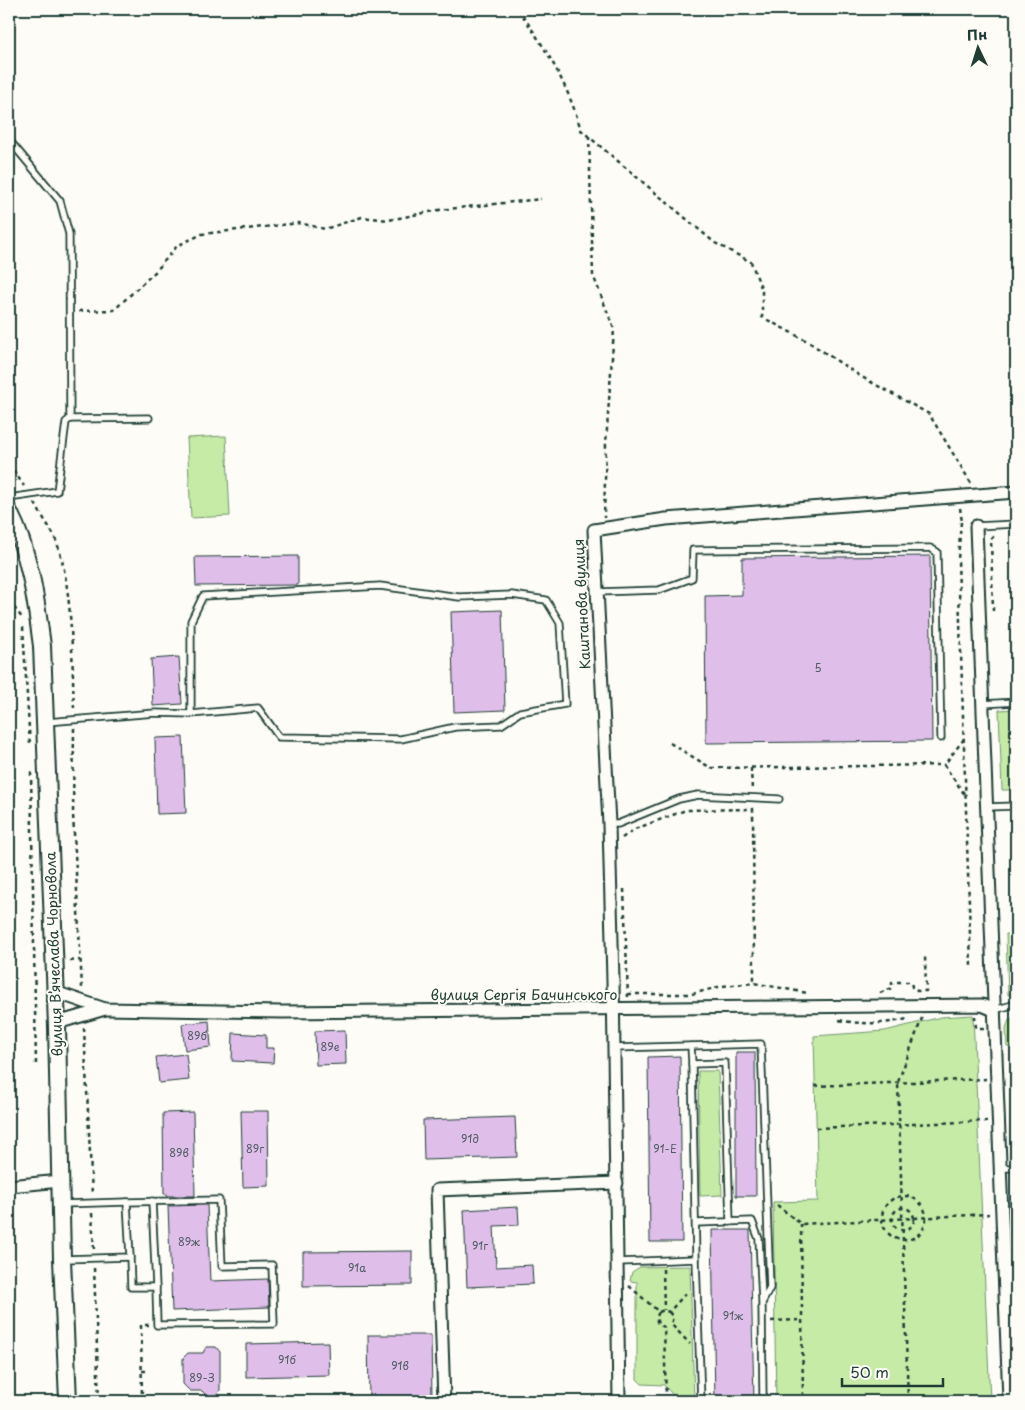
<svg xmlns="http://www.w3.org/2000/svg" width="1025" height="1410" font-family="'Playpen Sans',sans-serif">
	<rect width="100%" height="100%" fill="#fdfcf7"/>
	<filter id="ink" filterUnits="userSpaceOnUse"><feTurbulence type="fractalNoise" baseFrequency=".02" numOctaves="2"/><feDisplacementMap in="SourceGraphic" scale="10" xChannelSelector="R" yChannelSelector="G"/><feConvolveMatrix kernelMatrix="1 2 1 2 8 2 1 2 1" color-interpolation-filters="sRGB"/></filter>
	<g filter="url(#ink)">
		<g fill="#c5eba6" stroke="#72946d">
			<path d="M 226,436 L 230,516 L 191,518 L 187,438 Z"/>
			<path d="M 1016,709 L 1016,790 L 1002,790 L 999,710 Z"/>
			<path d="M 1006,934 L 1016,934 L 1016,992 L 1008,995 Z"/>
			<path d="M 973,1015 L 990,1401 L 776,1401 L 773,1202 L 818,1201 L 814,1036 L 885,1031 L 941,1017 Z"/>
			<path d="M 1016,1018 L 1016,1047 L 1007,1047 L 1006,1028 L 1009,1020 Z"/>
			<path d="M 698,1071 L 718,1071 L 722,1195 L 700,1196 Z"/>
			<path d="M 690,1266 L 694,1401 L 678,1401 L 664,1385 L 642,1384 L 637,1379 L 637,1282 L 630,1281 L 632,1272 L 640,1267 Z"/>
		</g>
		<g fill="#dfbeea" stroke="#1f3d34">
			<path d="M 298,556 L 298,585 L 196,586 L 195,557 Z"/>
			<path d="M 930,556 L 932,741 L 706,743 L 705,596 L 742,595 L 742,558 Z"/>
			<path d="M 502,610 L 505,710 L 454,712 L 451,612 Z"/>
			<path d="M 179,657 L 182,704 L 153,706 L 151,659 Z"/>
			<path d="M 183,737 L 186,813 L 157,814 L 155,738 Z"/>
			<path d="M 209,1021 L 211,1047 L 185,1050 L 182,1024 Z"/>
			<path d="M 345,1030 L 346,1064 L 316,1065 L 315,1031 Z"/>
			<path d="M 233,1033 L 266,1035 L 266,1048 L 274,1048 L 273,1063 L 232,1061 Z"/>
			<path d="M 736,1052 L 755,1052 L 756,1196 L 736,1196 Z"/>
			<path d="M 186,1054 L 189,1080 L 159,1083 L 156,1057 Z"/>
			<path d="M 680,1056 L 682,1242 L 650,1242 L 648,1057 Z"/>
			<path d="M 241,1111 L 268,1111 L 269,1186 L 243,1187 Z"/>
			<path d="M 193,1112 L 195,1196 L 167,1196 L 167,1194 L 164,1194 L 163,1113 Z"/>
			<path d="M 515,1117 L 517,1157 L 424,1160 L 423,1120 Z"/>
			<path d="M 207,1205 L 210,1281 L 268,1279 L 269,1307 L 172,1311 L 168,1206 Z"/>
			<path d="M 518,1207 L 519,1225 L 494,1226 L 496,1267 L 532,1265 L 533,1284 L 467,1287 L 464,1210 Z"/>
			<path d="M 712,1230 L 750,1230 L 754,1401 L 715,1401 Z"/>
			<path d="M 412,1251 L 412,1285 L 303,1286 L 303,1252 Z"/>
			<path d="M 368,1335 L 431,1335 L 432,1397 L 369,1398 Z"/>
			<path d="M 328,1342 L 329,1375 L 246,1377 L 246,1344 Z"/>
			<path d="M 206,1347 L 216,1347 L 220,1352 L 220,1390 L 216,1397 L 207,1396 L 202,1391 L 190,1391 L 183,1384 L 183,1358 L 188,1353 L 203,1353 Z"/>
		</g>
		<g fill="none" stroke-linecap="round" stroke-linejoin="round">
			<defs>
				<g id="service">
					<path d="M 9,140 L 60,201 L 69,234 L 70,419"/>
					<path d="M 9,498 L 57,491 L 66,422 L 70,419 L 149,418"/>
					<path d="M 976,526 L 1016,524"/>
					<path d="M 597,592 L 659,590 L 692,578 L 693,550 L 930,548 L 937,552 L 941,738"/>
					<path d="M 982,704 L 1016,702"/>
					<path d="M 47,722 L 155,713 L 191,714 L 191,621 L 203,596 L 380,586 L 459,597 L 512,595 L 546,600 L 560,623 L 565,704 L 520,712 L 501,725 L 455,727 L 401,739 L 279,737 L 258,708 L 191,714"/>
					<path d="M 986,807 L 1016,806"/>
					<path d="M 609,824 L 618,824 L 679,799 L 698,795 L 779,799"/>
					<path d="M 994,1010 L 1016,1004"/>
					<path d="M 691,1046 L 692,1064 L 725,1063 L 730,1222"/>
					<path d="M 614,1048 L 761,1044 L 770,1288 L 762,1303 L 763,1401"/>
					<path d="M 692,1064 L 696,1259"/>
					<path d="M 1000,1168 L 1016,1168"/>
					<path d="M 62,1204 L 127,1202"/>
					<path d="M 696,1223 L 752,1221 L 759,1239 L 762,1301"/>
					<path d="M 130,1257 L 131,1287 L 156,1287 L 152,1201"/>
					<path d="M 64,1259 L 130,1257 L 127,1202 L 219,1200 L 222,1266 L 272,1265 L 274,1324 L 157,1325 L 156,1287"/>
					<path d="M 619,1262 L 696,1259 L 701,1401"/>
					<path d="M 1003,1277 L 1016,1276"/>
				</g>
				<g id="minor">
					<path d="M 976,526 L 1009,1401"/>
					<path d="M 55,992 L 105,1009 L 283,1012 L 982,1005 L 994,1010"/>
					<path d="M 57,1023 L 105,1009"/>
					<path d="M 9,1186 L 60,1181"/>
					<path d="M 444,1401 L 437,1190 L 617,1183"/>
					<path d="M 619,1401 L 613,981 L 609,824 L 594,530 L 666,519 L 1016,492"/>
				</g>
				<path id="secondary" d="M 9,512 C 30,553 36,600 42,646 L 57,1026 L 62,1259 L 68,1401"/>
			</defs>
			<use href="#service" stroke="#1f3d34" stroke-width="9"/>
			<use href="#minor" stroke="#1f3d34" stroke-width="15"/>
			<use href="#secondary" stroke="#1f3d34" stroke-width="20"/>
			<g stroke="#1f3d34" stroke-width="2.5" stroke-dasharray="4 4" stroke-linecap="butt">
				<path d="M 518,9 C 546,49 567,82 581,130 L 715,243 L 751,262 L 762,290 L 762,317 L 807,341 L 860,376 L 929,414 L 971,483"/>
				<path d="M 589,136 L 593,275 L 614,329 L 606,443 L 604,518"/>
				<path d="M 79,311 L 114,310 L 156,271 L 177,246 L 202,234 L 299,223 L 325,229 L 362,217 L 389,220 L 439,210 L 541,199"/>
				<path d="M 9,464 L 24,486"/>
				<path d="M 35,503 C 41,516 52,529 57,543 C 73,589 72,661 74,710"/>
				<path d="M 960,508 L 962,522"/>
				<path d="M 961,522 L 958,559 L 971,967"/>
				<path d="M 9,601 L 23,619"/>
				<path d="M 993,611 L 991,539 L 995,535"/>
				<path d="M 23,627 L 30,746"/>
				<path d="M 74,728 L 73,814 L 82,988"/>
				<path d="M 964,739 L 944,765 L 965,795"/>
				<path d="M 670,743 L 711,768 L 944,765"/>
				<path d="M 751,768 L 752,790"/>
				<path d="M 31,772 L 36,1065"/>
				<path d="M 622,838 L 635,829 L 686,810 L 753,809 L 754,983"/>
				<path d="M 624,889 L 628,998"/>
				<path d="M 70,961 L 80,960"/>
				<path d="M 880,993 L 892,988 L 892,982 L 911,982 L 912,987 L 917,991 L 926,991 L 925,956"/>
				<path d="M 628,994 L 692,994 L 722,986 L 754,983 L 807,993"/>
				<path d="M 975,1016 L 976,1028 L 984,1028"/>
				<path d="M 839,1020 C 863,1025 884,1024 908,1019"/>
				<path d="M 84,1028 L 92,1195"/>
				<path d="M 815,1086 L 986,1079"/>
				<path d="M 816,1128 L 987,1121"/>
				<circle cx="904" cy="1218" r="22"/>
				<path d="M 777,1205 L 801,1224 L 989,1214"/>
				<circle cx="903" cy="1219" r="11"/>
				<path d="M 92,1213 L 94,1250"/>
				<path d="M 801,1224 L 803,1401"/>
				<path d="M 94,1268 L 99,1401"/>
				<path d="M 663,1269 L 664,1310"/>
				<path d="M 629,1286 L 659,1312 L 656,1318 L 658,1324 L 664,1327 L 666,1401"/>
				<path d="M 659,1312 L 664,1310 L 669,1312 L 687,1292"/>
				<path d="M 669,1312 L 673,1317 L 671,1324 L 690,1344"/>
				<path d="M 771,1321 L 802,1320"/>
				<path d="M 142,1371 L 148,1371"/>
				<path d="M 142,1401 L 141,1325 L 149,1325"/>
				<path d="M 908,1401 L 898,1082 L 922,1018"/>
			</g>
			<use href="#service" stroke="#fdfcf7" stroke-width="5.5"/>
			<use href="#minor" stroke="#fdfcf7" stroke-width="11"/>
			<use href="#secondary" stroke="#fdfcf7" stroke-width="16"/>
		</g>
	</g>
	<g text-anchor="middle" stroke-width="4" stroke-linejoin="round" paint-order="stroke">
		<g font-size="11" fill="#4f5d62">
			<text x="818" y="672">5</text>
			<text x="197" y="1040">89б</text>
			<text x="330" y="1051">89е</text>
			<text x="470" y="1143">91д</text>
			<text x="255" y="1153">89г</text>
			<text x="665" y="1153">91-Е</text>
			<text x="179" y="1157">89в</text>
			<text x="189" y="1246">89ж</text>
			<text x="480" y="1250">91г</text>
			<text x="357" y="1272">91а</text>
			<text x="733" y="1320">91ж</text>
			<text x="287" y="1364">91б</text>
			<text x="400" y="1370">91в</text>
			<text x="202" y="1382">89-З</text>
		</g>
		<g font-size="14" fill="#1f3d34" stroke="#fdfcf7">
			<text transform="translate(582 604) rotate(-93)" y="5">Каштанова вулиця</text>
			<text transform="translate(54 954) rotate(-92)" y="5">вулиця Вʼячеслава Чорновола</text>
			<text x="524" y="1000">вулиця Сергія Бачинського</text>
		</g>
	</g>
	<rect width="1025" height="1410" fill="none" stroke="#fdfcf7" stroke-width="30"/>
	<rect x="15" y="15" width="995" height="1380" fill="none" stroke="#1f3d34" stroke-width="2" filter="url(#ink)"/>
	<g transform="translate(978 48) rotate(356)" stroke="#fdfcf7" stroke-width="4" paint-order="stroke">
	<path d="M0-4L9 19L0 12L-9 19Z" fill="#1f3d34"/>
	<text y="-8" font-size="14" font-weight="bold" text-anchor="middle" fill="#1f3d34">Пн</text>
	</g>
	<path d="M842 1378v8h101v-8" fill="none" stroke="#1f3d34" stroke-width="2.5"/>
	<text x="850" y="1378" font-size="15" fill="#1f3d34" stroke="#fdfcf7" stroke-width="4" paint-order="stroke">50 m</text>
</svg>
